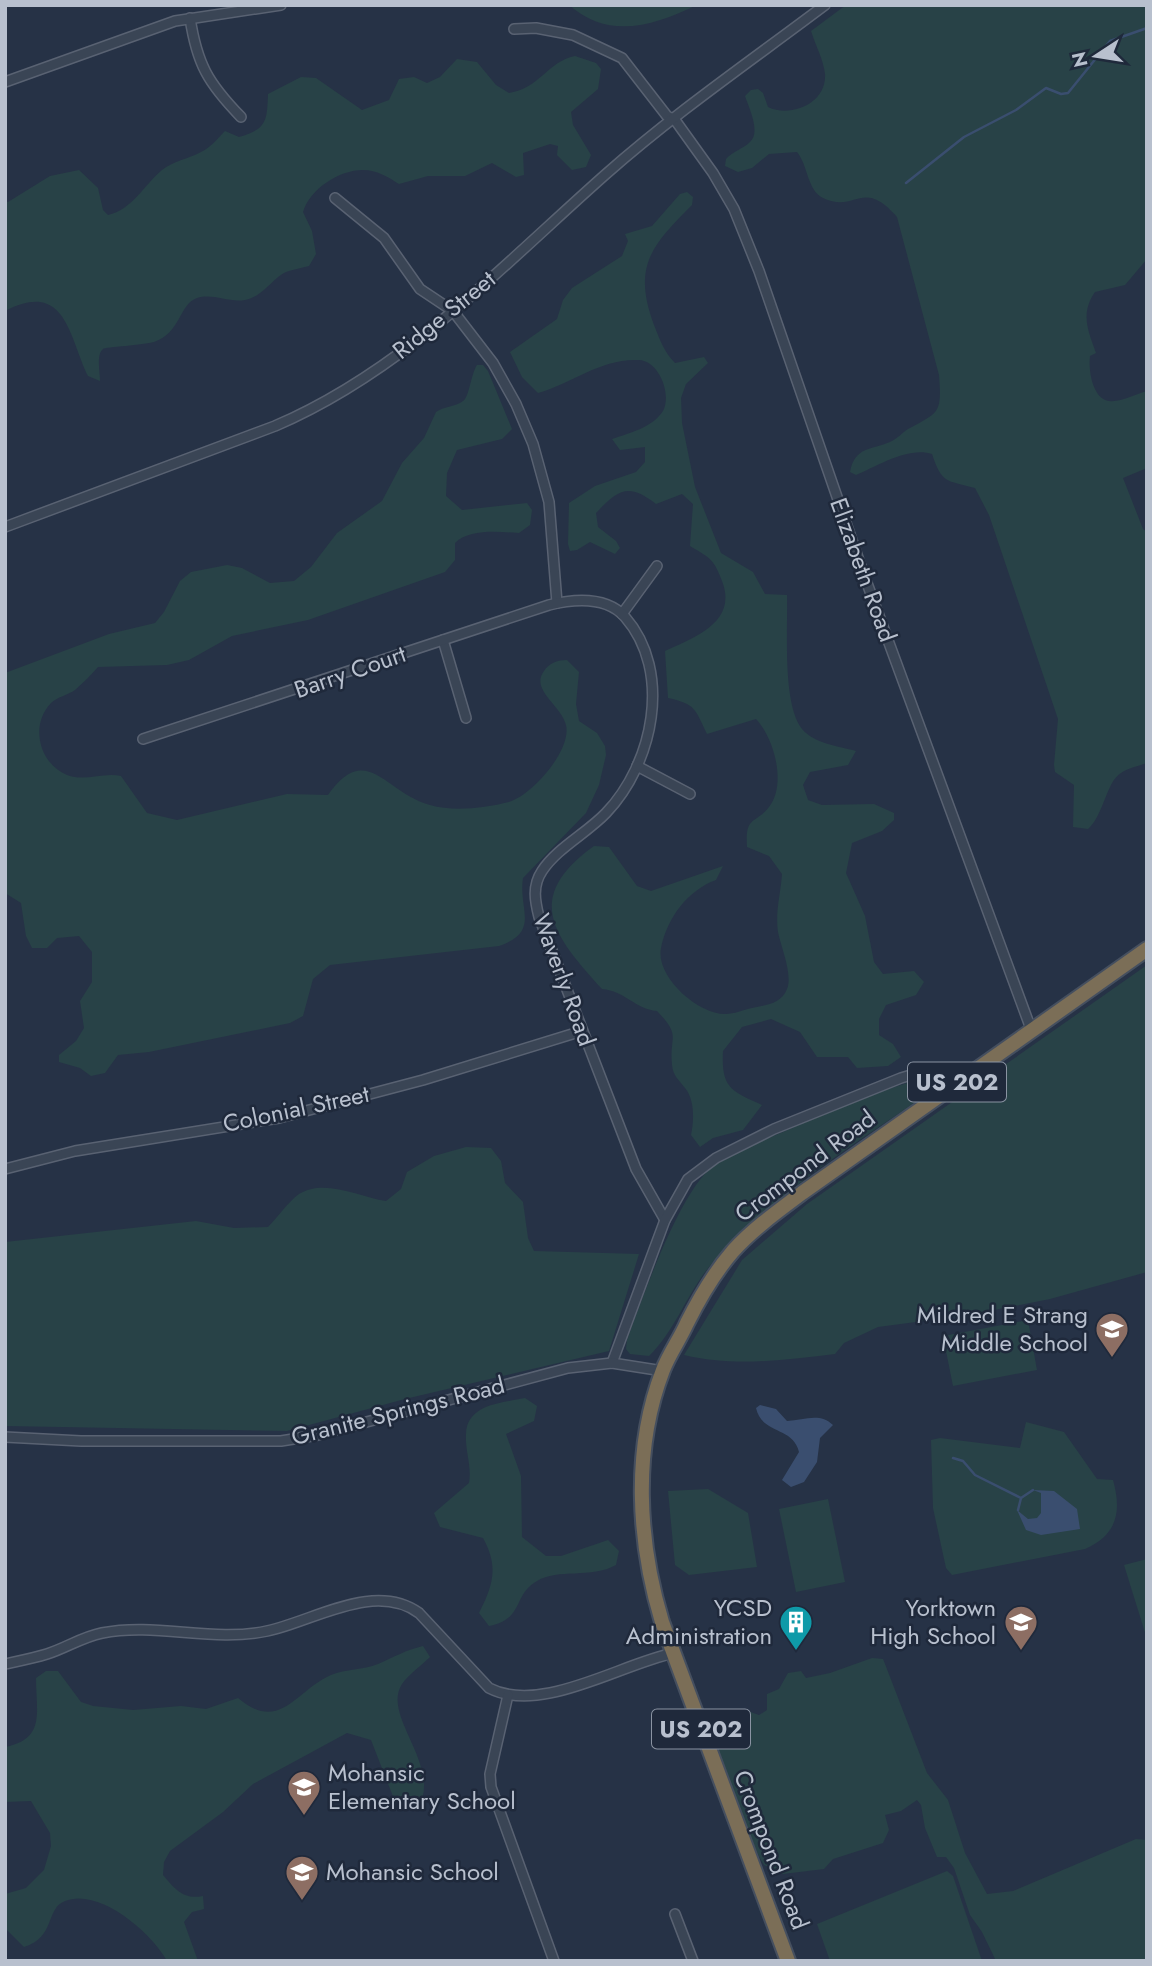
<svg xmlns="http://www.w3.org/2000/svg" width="1152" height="1966" font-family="Jost,sans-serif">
	<rect width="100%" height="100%" fill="#263246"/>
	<g fill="#284247">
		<path d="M 569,5 L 697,5 C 653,26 609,40 569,5 Z"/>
		<path d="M 846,5 L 1147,5 L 1147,259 L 1125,285 L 1095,292 C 1080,314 1088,330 1096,353 L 1090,356 C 1088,371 1093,404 1114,401 C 1125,400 1136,394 1147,391 L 1147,468 L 1123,478 L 1143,529 L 1147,532 L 1147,763 C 1138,766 1128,768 1121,773 C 1106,782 1104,815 1088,829 L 1073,827 L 1074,785 L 1055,772 L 1054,765 L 1058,719 L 989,515 L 975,488 C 946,480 942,484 932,454 C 909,446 877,466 856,475 L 850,472 C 855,446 872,450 890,442 C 897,439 902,433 908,429 C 939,412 942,414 939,375 L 897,217 C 862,177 856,214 823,198 C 807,190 808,165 797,152 L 769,154 L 752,168 L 738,172 L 725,166 L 726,159 C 733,151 743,149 750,142 C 761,132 749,108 745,96 L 751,90 L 758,89 L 763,93 L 768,107 C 790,118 827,104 825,74 C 824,61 815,44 811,31 Z"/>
		<path d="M 575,56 L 596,63 L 601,69 L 598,89 L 571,112 L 573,125 L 591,155 L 586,167 L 572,170 L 557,155 L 558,146 L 550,144 L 523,153 L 524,175 L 516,177 L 492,163 L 465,176 L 428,176 L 399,184 C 388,177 377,170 363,170 C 339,170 310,189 303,212 L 312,231 L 316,254 L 309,266 C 302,268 295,269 289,271 C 274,275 265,296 245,300 C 229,303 213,293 197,298 C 179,304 181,333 154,342 C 144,345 105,347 103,349 C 96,355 100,372 100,381 L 88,376 C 69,337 66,279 5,311 L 5,201 L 8,202 L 50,176 L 79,170 L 98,188 L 103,210 L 108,215 C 132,210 144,185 162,170 C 173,161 188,159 201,152 C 210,148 218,138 225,131 L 239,137 C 267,129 267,121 268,94 L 301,77 L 316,78 L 362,110 L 389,100 L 399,79 L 414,77 L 427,83 L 440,77 L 457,59 L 477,62 L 496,85 L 509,93 C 540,88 547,62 575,56 Z"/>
		<path d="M 687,192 L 693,197 L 692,205 C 652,245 632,266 654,325 C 660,340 664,352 675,363 L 704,357 L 708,363 L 686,384 L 681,398 L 682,423 L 695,487 L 721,553 L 753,572 L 765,594 L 787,595 C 788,628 782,704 802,729 C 815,744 838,746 856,751 L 848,765 L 810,772 L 803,785 L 808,800 L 822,805 L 874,804 L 894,813 L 894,820 L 882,831 L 852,843 L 846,873 L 865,916 L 874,962 L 883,974 L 914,971 L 924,982 L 916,995 L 886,1005 L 879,1019 L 879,1035 L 893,1044 L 901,1057 L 888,1066 L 857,1068 L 848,1057 L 817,1057 L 800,1032 L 771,1019 L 742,1027 L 723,1051 C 721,1088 731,1091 762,1105 L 743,1130 L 713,1138 L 700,1147 L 691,1135 C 694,1121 695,1100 685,1088 C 679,1080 673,1076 672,1065 C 669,1035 682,1037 657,1011 C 635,1009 625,991 602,989 C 554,936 522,898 594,846 L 609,847 L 637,886 L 651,891 L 723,866 L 716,880 C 688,890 667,918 661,948 C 655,976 698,1015 726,1014 C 734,1014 743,1010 752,1008 C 766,1005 781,1004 787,989 C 793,975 781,947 778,932 C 775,912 781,892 782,874 L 769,856 L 747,847 C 745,815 755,825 769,807 C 787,784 774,738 756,719 L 707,734 C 695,709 696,704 668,698 L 665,651 C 695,637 738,622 722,581 C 714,559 710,558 690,546 L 693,504 L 682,494 L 656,504 C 628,482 618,490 596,513 L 598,527 L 616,541 L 620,548 L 615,554 L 590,542 L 577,550 L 570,551 L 568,544 L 569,503 L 595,486 L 636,472 L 645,462 L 645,447 L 620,450 L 612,439 C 629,433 652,428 663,411 C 672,394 659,361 639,360 C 602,358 572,383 538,393 L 522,377 L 510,352 L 557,319 L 563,300 L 572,288 L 622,256 L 628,241 L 625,234 L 652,226 L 680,194 Z"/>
		<path d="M 477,365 L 483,365 L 488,371 L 512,429 L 502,439 L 457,450 L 447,473 L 446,496 L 462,510 L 527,503 L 532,510 L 530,525 L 519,533 C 500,532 470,528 455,543 L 455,560 L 445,572 L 308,620 L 232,636 L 189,660 L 167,665 L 98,667 C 91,675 83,683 75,690 C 68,695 57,697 51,703 C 29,726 40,764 67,775 C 85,782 103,772 121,776 L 147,813 L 177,820 L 287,794 L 328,795 C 367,740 385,793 430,805 C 453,812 485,808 509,802 C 532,795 572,750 566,725 C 561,705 530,690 544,671 C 549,663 558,660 567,660 L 579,672 L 576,704 L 579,721 L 597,733 L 605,746 L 606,755 L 599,785 L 586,813 L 523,878 C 518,910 541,931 499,946 L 330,965 L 313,979 L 303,1016 L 290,1023 L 149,1052 L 118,1055 L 105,1073 L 91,1076 L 80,1068 L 59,1062 L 59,1055 L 76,1041 L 84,1028 L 80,1001 L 92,982 L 92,952 L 79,936 L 57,938 L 47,948 L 32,948 L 26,936 L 21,903 L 5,893 L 5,673 L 109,634 L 155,623 L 164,612 L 180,581 L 191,572 L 227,565 L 242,568 L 270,583 L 294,581 L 311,567 L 337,533 L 382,501 L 402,463 L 424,438 L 436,412 C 445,406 455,407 463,401 C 469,398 471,374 477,365 Z"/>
		<path d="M 1147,965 L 1147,1272 L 1050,1299 L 969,1315 L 878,1327 L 844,1343 L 835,1354 C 784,1360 734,1367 684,1355 L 742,1260 L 807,1204 Z"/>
		<path d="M 948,1072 L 952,1077 C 871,1134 782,1186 715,1260 C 688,1289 677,1329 649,1356 L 630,1354 L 626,1349 L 627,1340 C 642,1299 679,1194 711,1168 C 731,1152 759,1142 783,1132 C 836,1108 891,1085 948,1072 Z"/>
		<path d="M 466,1147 L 491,1148 L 501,1161 L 505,1183 L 523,1202 L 528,1238 L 534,1251 L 639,1254 L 609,1351 L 405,1399 L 287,1431 L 5,1426 L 5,1242 L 196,1221 L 234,1228 L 268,1227 C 278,1217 288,1202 299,1194 C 325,1178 359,1197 386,1201 L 401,1189 L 407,1172 L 434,1156 Z"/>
		<path d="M 1028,1320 L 1037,1370 L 953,1386 L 943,1336 Z"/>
		<path d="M 525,1398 L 537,1406 L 534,1421 L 506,1434 L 521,1476 L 522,1537 L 546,1556 L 561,1556 L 608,1540 L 619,1551 L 616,1565 C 591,1579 558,1568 537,1581 C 513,1594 524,1620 489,1626 L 479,1613 C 493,1585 499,1567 483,1538 L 440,1527 L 434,1513 L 469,1483 C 472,1466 465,1451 466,1434 C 467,1404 502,1403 525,1398 Z"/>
		<path d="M 1026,1422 L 1064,1432 L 1097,1479 L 1113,1480 C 1122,1512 1117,1535 1085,1549 L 952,1575 L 946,1568 L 933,1508 L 931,1440 L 940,1438 L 1020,1448 Z"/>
		<path d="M 708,1489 L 748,1513 L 757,1567 L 689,1575 L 675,1565 L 668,1491 Z"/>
		<path d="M 828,1499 L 845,1582 L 796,1592 L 779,1509 Z"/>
		<path d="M 1147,1559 L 1147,1639 L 1124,1565 Z"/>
		<path d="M 423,1646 L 430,1657 C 422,1665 409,1674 402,1684 C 381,1716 443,1766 418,1808 L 404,1808 L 394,1799 L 371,1740 L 347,1733 L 253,1784 L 223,1812 L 170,1851 L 164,1862 L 163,1875 C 175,1889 183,1900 203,1896 L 204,1909 L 192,1912 L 184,1922 L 198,1961 L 167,1961 C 152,1933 99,1887 65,1901 C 45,1909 56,1937 24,1947 L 5,1928 L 5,1894 L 26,1888 L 44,1870 L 51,1846 L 50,1833 L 31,1801 L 5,1802 L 5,1747 C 46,1739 36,1712 36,1678 L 46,1671 L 58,1671 L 81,1702 L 93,1706 L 133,1710 L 181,1706 L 206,1709 L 238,1698 C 280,1734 296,1690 331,1675 C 346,1669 363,1670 378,1664 C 394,1657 406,1650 423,1646 Z"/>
		<path d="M 872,1658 L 883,1659 L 885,1664 L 927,1773 L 948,1800 L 965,1853 L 987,1894 L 1013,1891 L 1136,1839 L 1147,1840 L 1147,1961 L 996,1961 L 982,1932 L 970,1915 L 954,1868 L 946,1857 L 937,1857 L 925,1828 L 921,1805 L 917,1800 L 901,1811 L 885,1815 L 889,1830 L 883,1843 L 833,1859 L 824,1869 L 783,1874 L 764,1865 C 751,1845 707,1734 713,1716 L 742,1709 L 759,1715 L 767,1710 L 767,1694 L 779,1689 L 788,1673 L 801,1671 L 806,1678 L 830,1673 Z"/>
		<path d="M 947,1871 L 953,1876 L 982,1961 L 830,1961 L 817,1924 Z"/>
	</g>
	<g fill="#3a4e6f">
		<path d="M 760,1405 L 776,1409 L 787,1421 C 804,1420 820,1412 833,1425 L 820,1438 L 817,1462 L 804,1482 L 791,1487 L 782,1480 L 799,1452 C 793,1426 762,1435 756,1408 Z"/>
		<path d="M 1033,1490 L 1054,1491 L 1077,1509 L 1080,1529 L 1041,1535 L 1026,1530 L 1017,1510 L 1028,1519 L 1037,1518 L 1041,1513 L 1041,1493 Z"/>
	</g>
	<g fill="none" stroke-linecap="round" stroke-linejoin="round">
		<g stroke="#3a4e6f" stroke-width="2.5">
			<path d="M 906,183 L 964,137 L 1016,110 L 1046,88 L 1061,94 L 1068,93 L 1110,41 L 1147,28"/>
			<path d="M 953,1458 L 963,1461 L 975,1475 L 1021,1498"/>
			<path d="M 1018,1510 L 1021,1498 L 1033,1490"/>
		</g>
		<defs>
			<g id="minor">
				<path d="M 190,18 C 197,64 208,83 241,117"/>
				<path d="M 514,29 L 536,28 L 573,35 L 622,58 L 667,116 L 675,120 L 713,173 L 734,209 L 759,271 L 864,575 L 1031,1029"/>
				<path d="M 5,82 L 175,21 L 281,5"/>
				<path d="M 335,198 L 384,238 L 420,289 L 453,311 L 493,363 L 516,404 L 533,444 L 549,502 L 557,603"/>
				<path d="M 5,527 L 275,426 C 404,371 503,265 606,174 C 675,113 752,60 825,5"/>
				<path d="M 622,614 L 657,566"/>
				<path d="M 443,640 L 466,718"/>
				<path d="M 143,739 L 549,605 C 574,599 606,596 625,617 C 673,672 653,764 606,813 C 587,833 557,848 542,871 C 532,886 535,901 539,917 L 636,1169 L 665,1220"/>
				<path d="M 637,766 L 690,794"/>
				<path d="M 5,1169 L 75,1151 L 279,1118 L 423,1080 L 582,1031"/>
				<path d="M 612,1363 L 665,1220 L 688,1179 L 716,1158 L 774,1129 L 901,1078 L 934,1068 L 953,1068"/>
				<path d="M 5,1437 L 81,1441 L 281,1441 L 318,1435 L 568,1368 L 612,1363 L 663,1371"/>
				<path d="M 5,1664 C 19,1661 34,1658 47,1654 C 66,1648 82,1637 102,1633 C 157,1622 212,1643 267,1631 C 314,1621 374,1581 419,1613 L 489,1688 C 541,1715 620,1664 674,1653"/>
				<path d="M 508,1695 L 490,1774 L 491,1787 L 554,1961"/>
				<path d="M 675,1914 L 693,1961"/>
			</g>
			<path id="highway" d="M 788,1961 L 662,1622 C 638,1542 632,1450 663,1370 C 669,1354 680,1339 687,1323 C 700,1297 714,1273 733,1251 C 753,1229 778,1211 802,1193 L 1147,949"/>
		</defs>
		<use href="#minor" stroke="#596272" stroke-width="12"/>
		<use href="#highway" stroke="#454f5f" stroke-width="18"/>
		<use href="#minor" stroke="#3a4555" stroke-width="9"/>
		<use href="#highway" stroke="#7b6e57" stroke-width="14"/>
	</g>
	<defs>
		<symbol id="school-pin" viewBox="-11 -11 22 30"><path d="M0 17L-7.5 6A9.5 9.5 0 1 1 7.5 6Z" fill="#8d6e63" stroke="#1f293b"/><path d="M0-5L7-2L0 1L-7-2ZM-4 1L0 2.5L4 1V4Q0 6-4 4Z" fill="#fff"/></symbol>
		<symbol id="building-pin" viewBox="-11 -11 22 30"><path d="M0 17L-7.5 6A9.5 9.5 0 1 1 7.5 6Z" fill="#0f9aa8" stroke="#1f293b"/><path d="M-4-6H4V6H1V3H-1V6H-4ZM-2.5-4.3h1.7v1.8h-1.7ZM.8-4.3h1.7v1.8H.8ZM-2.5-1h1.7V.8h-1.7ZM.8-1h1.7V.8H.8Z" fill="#fff"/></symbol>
	</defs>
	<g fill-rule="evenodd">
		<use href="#school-pin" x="1093" y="1310" width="38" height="52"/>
		<use href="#building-pin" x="777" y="1603" width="38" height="52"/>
		<use href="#school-pin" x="1002" y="1603" width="38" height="52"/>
		<use href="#school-pin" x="285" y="1768" width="38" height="52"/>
		<use href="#school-pin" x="283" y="1853" width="38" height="52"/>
	</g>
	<g text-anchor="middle" stroke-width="5" stroke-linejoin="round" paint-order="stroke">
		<g fill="#1f293b" stroke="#8a93a2" stroke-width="2">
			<rect x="908" y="1062.5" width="98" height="39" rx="5"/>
			<rect x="652" y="1709.5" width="98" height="39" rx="5"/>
		</g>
		<g font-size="23" font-weight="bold" fill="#b8c0ce">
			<text x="957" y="1090">US 202</text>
			<text x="701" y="1737">US 202</text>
		</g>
		<g font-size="24" fill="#b8c0ce" stroke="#1f293b">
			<text transform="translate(444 315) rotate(-39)" y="8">Ridge Street</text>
			<text transform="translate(863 570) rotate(70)" y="8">Elizabeth Road</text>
			<text transform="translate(350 672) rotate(-19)" y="8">Barry Court</text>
			<text transform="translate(564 980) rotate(70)" y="8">Waverly Road</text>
			<text transform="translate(296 1109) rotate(-12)" y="8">Colonial Street</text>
			<text transform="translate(805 1166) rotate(-37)" y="8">Crompond Road</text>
			<text transform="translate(398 1411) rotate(-14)" y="8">Granite Springs Road</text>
			<text transform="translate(771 1850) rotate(69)" y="8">Crompond Road</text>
		</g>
		<g font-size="24" fill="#b8c0ce" stroke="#1f293b" text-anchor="end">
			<text x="1088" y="1323">Mildred E Strang<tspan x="1088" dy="28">Middle School</tspan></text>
			<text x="772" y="1616">YCSD<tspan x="772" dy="28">Administration</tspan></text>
			<text x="996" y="1616">Yorktown<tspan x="996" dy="28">High School</tspan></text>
			<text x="328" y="1781" text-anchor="start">Mohansic<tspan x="328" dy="28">Elementary School</tspan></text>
			<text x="326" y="1880" text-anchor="start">Mohansic School</text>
		</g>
	</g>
	<rect width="1152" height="1966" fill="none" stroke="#b8c0ce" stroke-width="14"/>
	<g transform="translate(1096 56) rotate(258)" stroke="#1f293b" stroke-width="5" paint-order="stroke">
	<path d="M0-5L12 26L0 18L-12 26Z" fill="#b8c0ce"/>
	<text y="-10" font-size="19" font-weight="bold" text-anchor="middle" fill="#b8c0ce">N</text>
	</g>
</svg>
